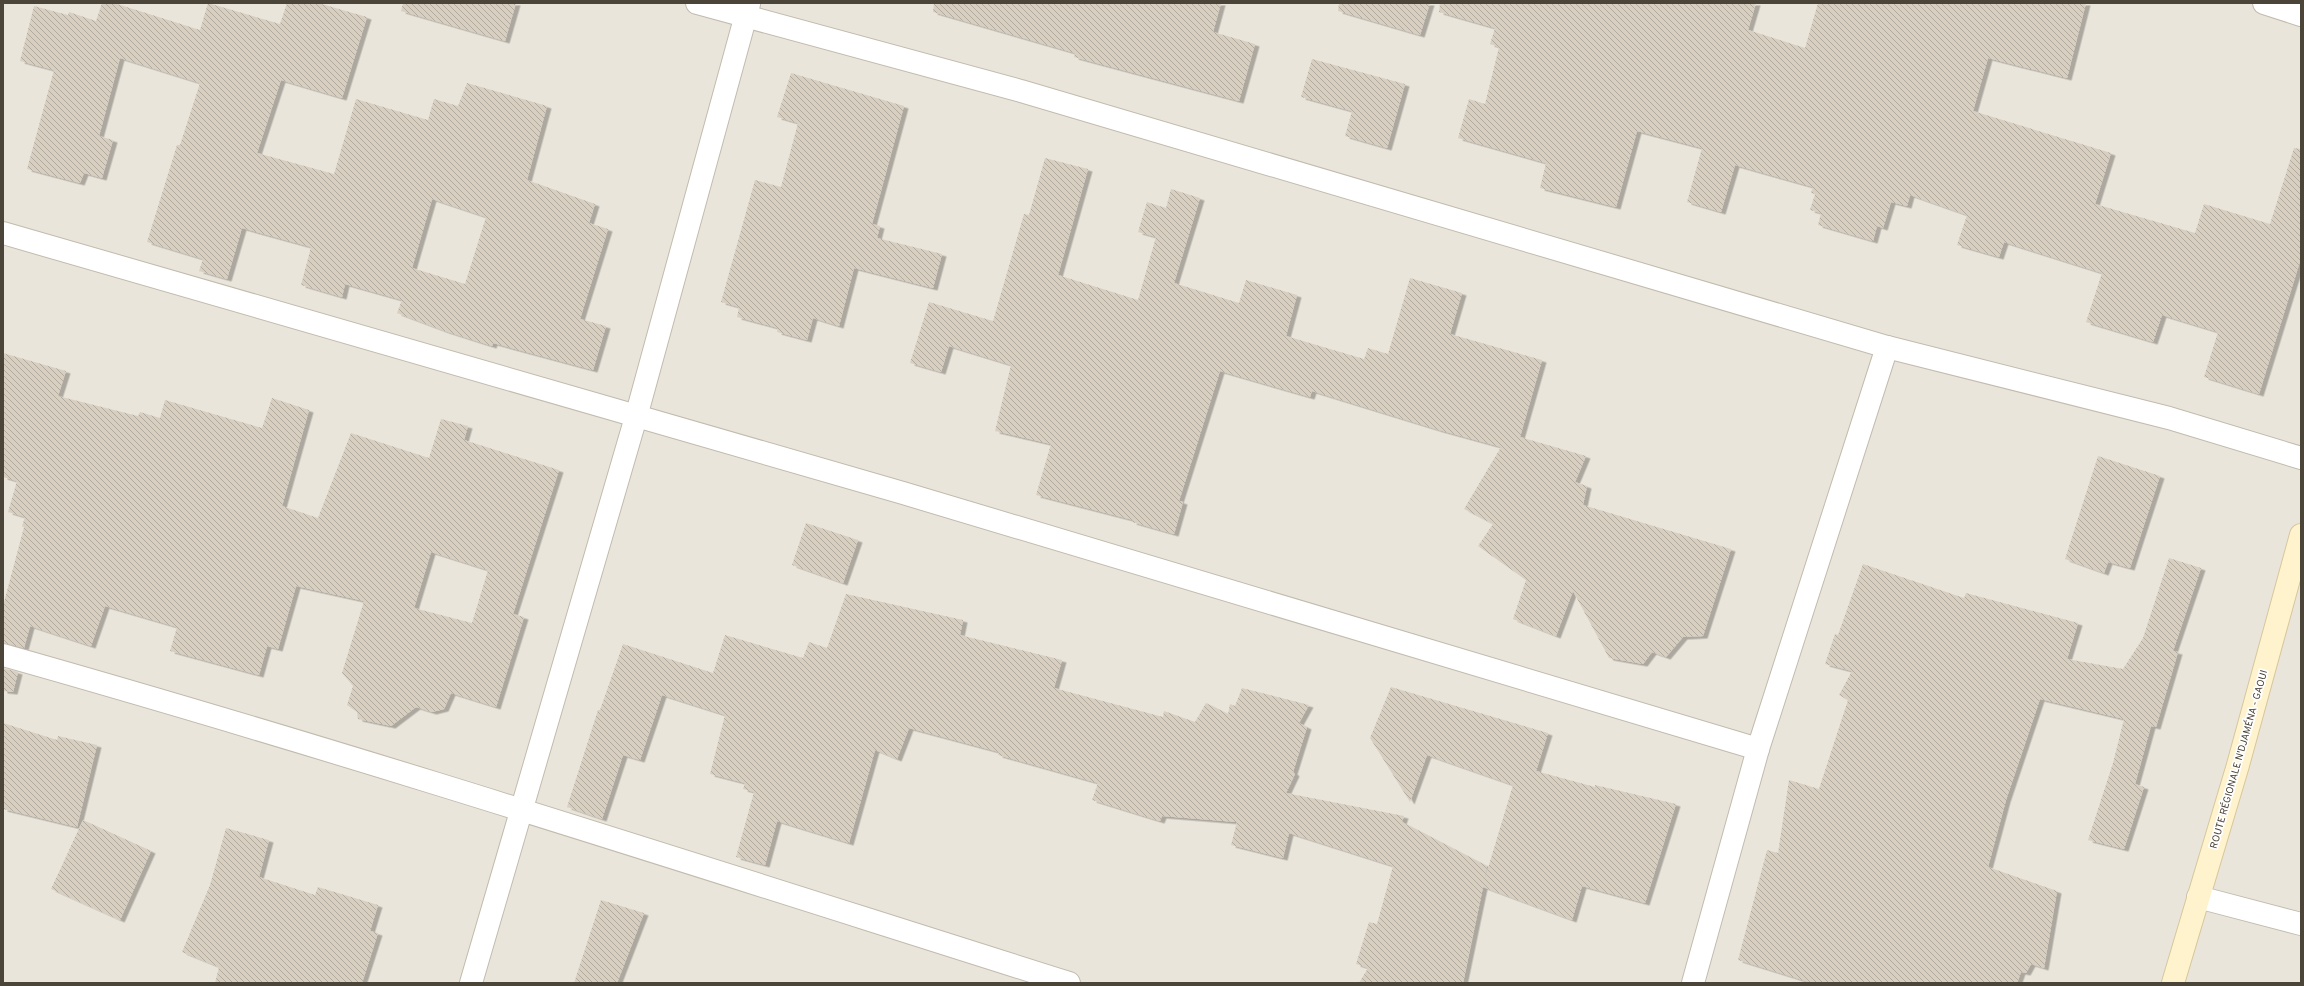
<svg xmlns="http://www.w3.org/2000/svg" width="2304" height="986" font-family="Overpass,sans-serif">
	<defs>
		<pattern id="building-back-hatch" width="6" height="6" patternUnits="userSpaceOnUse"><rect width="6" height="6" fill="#d8cfc1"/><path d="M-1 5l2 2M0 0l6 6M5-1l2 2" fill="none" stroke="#b1aa9e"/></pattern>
		<filter id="shadow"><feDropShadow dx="4.5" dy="2.5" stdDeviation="0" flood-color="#0004"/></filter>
	</defs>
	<rect width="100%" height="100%" fill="#f6f3ec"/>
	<rect fill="#eae5da" x="3" y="3" width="2298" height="980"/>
	<g fill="url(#building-back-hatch)" fill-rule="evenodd" filter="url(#shadow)">
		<path d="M 102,3 L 114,3 L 200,30 L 208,3 L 280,24 L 287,3 L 318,3 L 367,17 L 342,98 L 281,80 L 257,153 L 334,174 L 356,99 L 428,120 L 434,99 L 458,106 L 467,83 L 547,106 L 527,180 L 595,204 L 589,223 L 608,229 L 580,319 L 606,326 L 593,370 L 493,343 L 492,346 L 445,331 L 397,313 L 402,300 L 345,284 L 342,297 L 301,285 L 311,247 L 242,228 L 227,279 L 199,271 L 203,259 L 147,242 L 177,145 L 180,145 L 200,83 L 120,58 L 99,136 L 113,140 L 102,178 L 84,173 L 80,183 L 27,169 L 54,70 L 20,61 L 34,6 L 68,15 L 69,12 L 96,21 ZM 432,199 L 486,217 L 465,284 L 412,268 Z"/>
		<path d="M 403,3 L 516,3 L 505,41 L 401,11 Z"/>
		<path d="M 934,3 L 1221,3 L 1213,32 L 1255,44 L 1239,101 L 1074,57 L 1075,53 L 933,12 Z"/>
		<path d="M 1339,3 L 1430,3 L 1420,35 L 1338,11 Z"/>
		<path d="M 1440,3 L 1756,3 L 1748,30 L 1805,48 L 1818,3 L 2086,3 L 2067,78 L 1988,58 L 1973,111 L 2111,153 L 2095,204 L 2195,233 L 2204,204 L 2270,224 L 2294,148 L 2301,149 L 2301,258 L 2259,394 L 2204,377 L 2218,332 L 2162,315 L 2153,342 L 2086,322 L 2102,273 L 2004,242 L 1999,257 L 1957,245 L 1967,215 L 1910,195 L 1907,206 L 1891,202 L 1883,228 L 1877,226 L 1873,241 L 1818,225 L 1821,213 L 1810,210 L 1815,194 L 1811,193 L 1813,187 L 1735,165 L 1721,212 L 1687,202 L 1702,148 L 1637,131 L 1616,207 L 1540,188 L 1546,163 L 1458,138 L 1469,99 L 1485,104 L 1499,47 L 1490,44 L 1495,28 L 1439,12 Z"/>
		<path d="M 1312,59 L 1405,84 L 1387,148 L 1345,136 L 1352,111 L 1301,97 Z"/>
		<path d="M 791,73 L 904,106 L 872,224 L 880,226 L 877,238 L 942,254 L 933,288 L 854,268 L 839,326 L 813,318 L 807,340 L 777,332 L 778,328 L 737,317 L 739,307 L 721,302 L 755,180 L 781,187 L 798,123 L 777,117 Z"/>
		<path d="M 1045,158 L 1088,169 L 1058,275 L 1138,300 L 1156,237 L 1138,232 L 1147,202 L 1166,208 L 1171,189 L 1200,198 L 1174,283 L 1239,303 L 1246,280 L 1297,295 L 1286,336 L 1364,359 L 1368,348 L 1388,354 L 1410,278 L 1462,293 L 1450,334 L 1542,360 L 1520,437 L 1586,456 L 1575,482 L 1587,486 L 1583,505 L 1731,549 L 1703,636 L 1683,637 L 1666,657 L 1652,652 L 1643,664 L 1609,658 L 1573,591 L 1556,636 L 1513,619 L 1526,580 L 1478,546 L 1493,524 L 1464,509 L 1501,447 L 1439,430 L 1312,391 L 1310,397 L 1220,371 L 1179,501 L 1183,502 L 1174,534 L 1132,522 L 1133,520 L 1036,495 L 1051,444 L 995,431 L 1011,365 L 949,346 L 941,372 L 910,363 L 929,302 L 993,321 L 1024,214 L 1029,215 Z"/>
		<path d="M 3,353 L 66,371 L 58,396 L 138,416 L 140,412 L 160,418 L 165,400 L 262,428 L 272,398 L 309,410 L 282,506 L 318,518 L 351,433 L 429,458 L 441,419 L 468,426 L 464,440 L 559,470 L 513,614 L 524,617 L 496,707 L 451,693 L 444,709 L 432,712 L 416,707 L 391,726 L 358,719 L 357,712 L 347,705 L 353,686 L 342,673 L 364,601 L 296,586 L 278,649 L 267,646 L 259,675 L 170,651 L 177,627 L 105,606 L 91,646 L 30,626 L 24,648 L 3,643 L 3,606 L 24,527 L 22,526 L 25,517 L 8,512 L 17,481 L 3,477 ZM 431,552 L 488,570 L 472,623 L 414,608 Z"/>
		<path d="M 2098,456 L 2160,476 L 2130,568 L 2108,562 L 2104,573 L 2065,559 Z"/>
		<path d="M 806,523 L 858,540 L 843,583 L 792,565 Z"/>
		<path d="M 2169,558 L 2201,568 L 2173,651 L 2178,652 L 2156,727 L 2151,726 L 2135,784 L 2144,787 L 2124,849 L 2088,840 L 2113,763 L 2124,719 L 2040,699 L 2006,800 L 1988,867 L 2057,891 L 2044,968 L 2031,964 L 2026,973 L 2021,972 L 2017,983 L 1812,983 L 1738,960 L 1767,850 L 1778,853 L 1789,780 L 1819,789 L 1848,700 L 1839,695 L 1852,671 L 1825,664 L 1835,634 L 1838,635 L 1863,564 L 1964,598 L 1966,593 L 2078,623 L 2067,659 L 2123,669 L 2143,638 Z"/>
		<path d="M 846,594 L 963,620 L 960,635 L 1062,660 L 1054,688 L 1163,717 L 1164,711 L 1195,722 L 1206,703 L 1228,714 L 1230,704 L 1235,706 L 1242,688 L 1309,705 L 1299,723 L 1307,727 L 1293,772 L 1295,774 L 1286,793 L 1404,816 L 1402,822 L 1487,866 L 1485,878 L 1513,785 L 1427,755 L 1410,802 L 1370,738 L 1391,687 L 1548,733 L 1536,771 L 1595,787 L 1595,785 L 1676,804 L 1645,903 L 1582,886 L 1572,920 L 1483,887 L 1463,983 L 1359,983 L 1368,968 L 1356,964 L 1369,922 L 1377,924 L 1393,866 L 1289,833 L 1283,858 L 1231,845 L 1237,822 L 1162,816 L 1160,821 L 1092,800 L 1098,783 L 998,755 L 999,752 L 909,728 L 897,759 L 875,750 L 849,843 L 777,821 L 765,865 L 736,857 L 754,792 L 743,789 L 745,783 L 710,774 L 725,715 L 662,695 L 640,760 L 623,755 L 602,819 L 567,807 L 598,710 L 600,710 L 623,644 L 713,673 L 725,635 L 803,658 L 809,642 L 827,648 Z"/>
		<path d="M 3,668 L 18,672 L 13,692 L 3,691 Z"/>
		<path d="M 3,723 L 57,740 L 58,736 L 97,745 L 77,827 L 3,809 Z"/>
		<path d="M 83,820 L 151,851 L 120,920 L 51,889 Z"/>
		<path d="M 226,828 L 269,840 L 259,877 L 315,895 L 318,887 L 378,905 L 370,931 L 378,933 L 362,983 L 215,983 L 219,967 L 182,952 L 210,885 Z"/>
		<path d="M 601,900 L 644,913 L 617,983 L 574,983 Z"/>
	</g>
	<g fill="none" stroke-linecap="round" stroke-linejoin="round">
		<defs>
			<g id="street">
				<path d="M 697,3 L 1021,91 L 1887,347 L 2169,418 L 2301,458"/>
				<path d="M 2264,3 L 2301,15"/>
				<path d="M 3,233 L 903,493 L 1758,749"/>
				<path d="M 3,655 C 361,756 714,871 1069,983"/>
				<path d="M 2198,897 L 2301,924"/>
				<path d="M 471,983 L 636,417 L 749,4"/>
				<path d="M 1693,983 L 1758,749 L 1887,347"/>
			</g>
			<path id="secondary" d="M 2173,983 L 2238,765 L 2301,535"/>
		</defs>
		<use href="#street" stroke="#c2bbae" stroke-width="24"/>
		<use href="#secondary" stroke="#d6c79b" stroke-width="24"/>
		<use href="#street" stroke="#fff" stroke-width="22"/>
		<use href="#secondary" stroke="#fff3cd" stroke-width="22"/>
	</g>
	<g text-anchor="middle" stroke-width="3.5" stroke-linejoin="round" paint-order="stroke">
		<g font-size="10" fill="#4b4439" stroke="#fff">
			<text transform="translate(2238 759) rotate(-74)" y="4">ROUTE RÉGIONALE N'DJAMÉNA - GAOUI</text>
		</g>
	</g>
	<rect width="2304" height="986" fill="none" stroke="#4b4439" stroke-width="8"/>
</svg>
